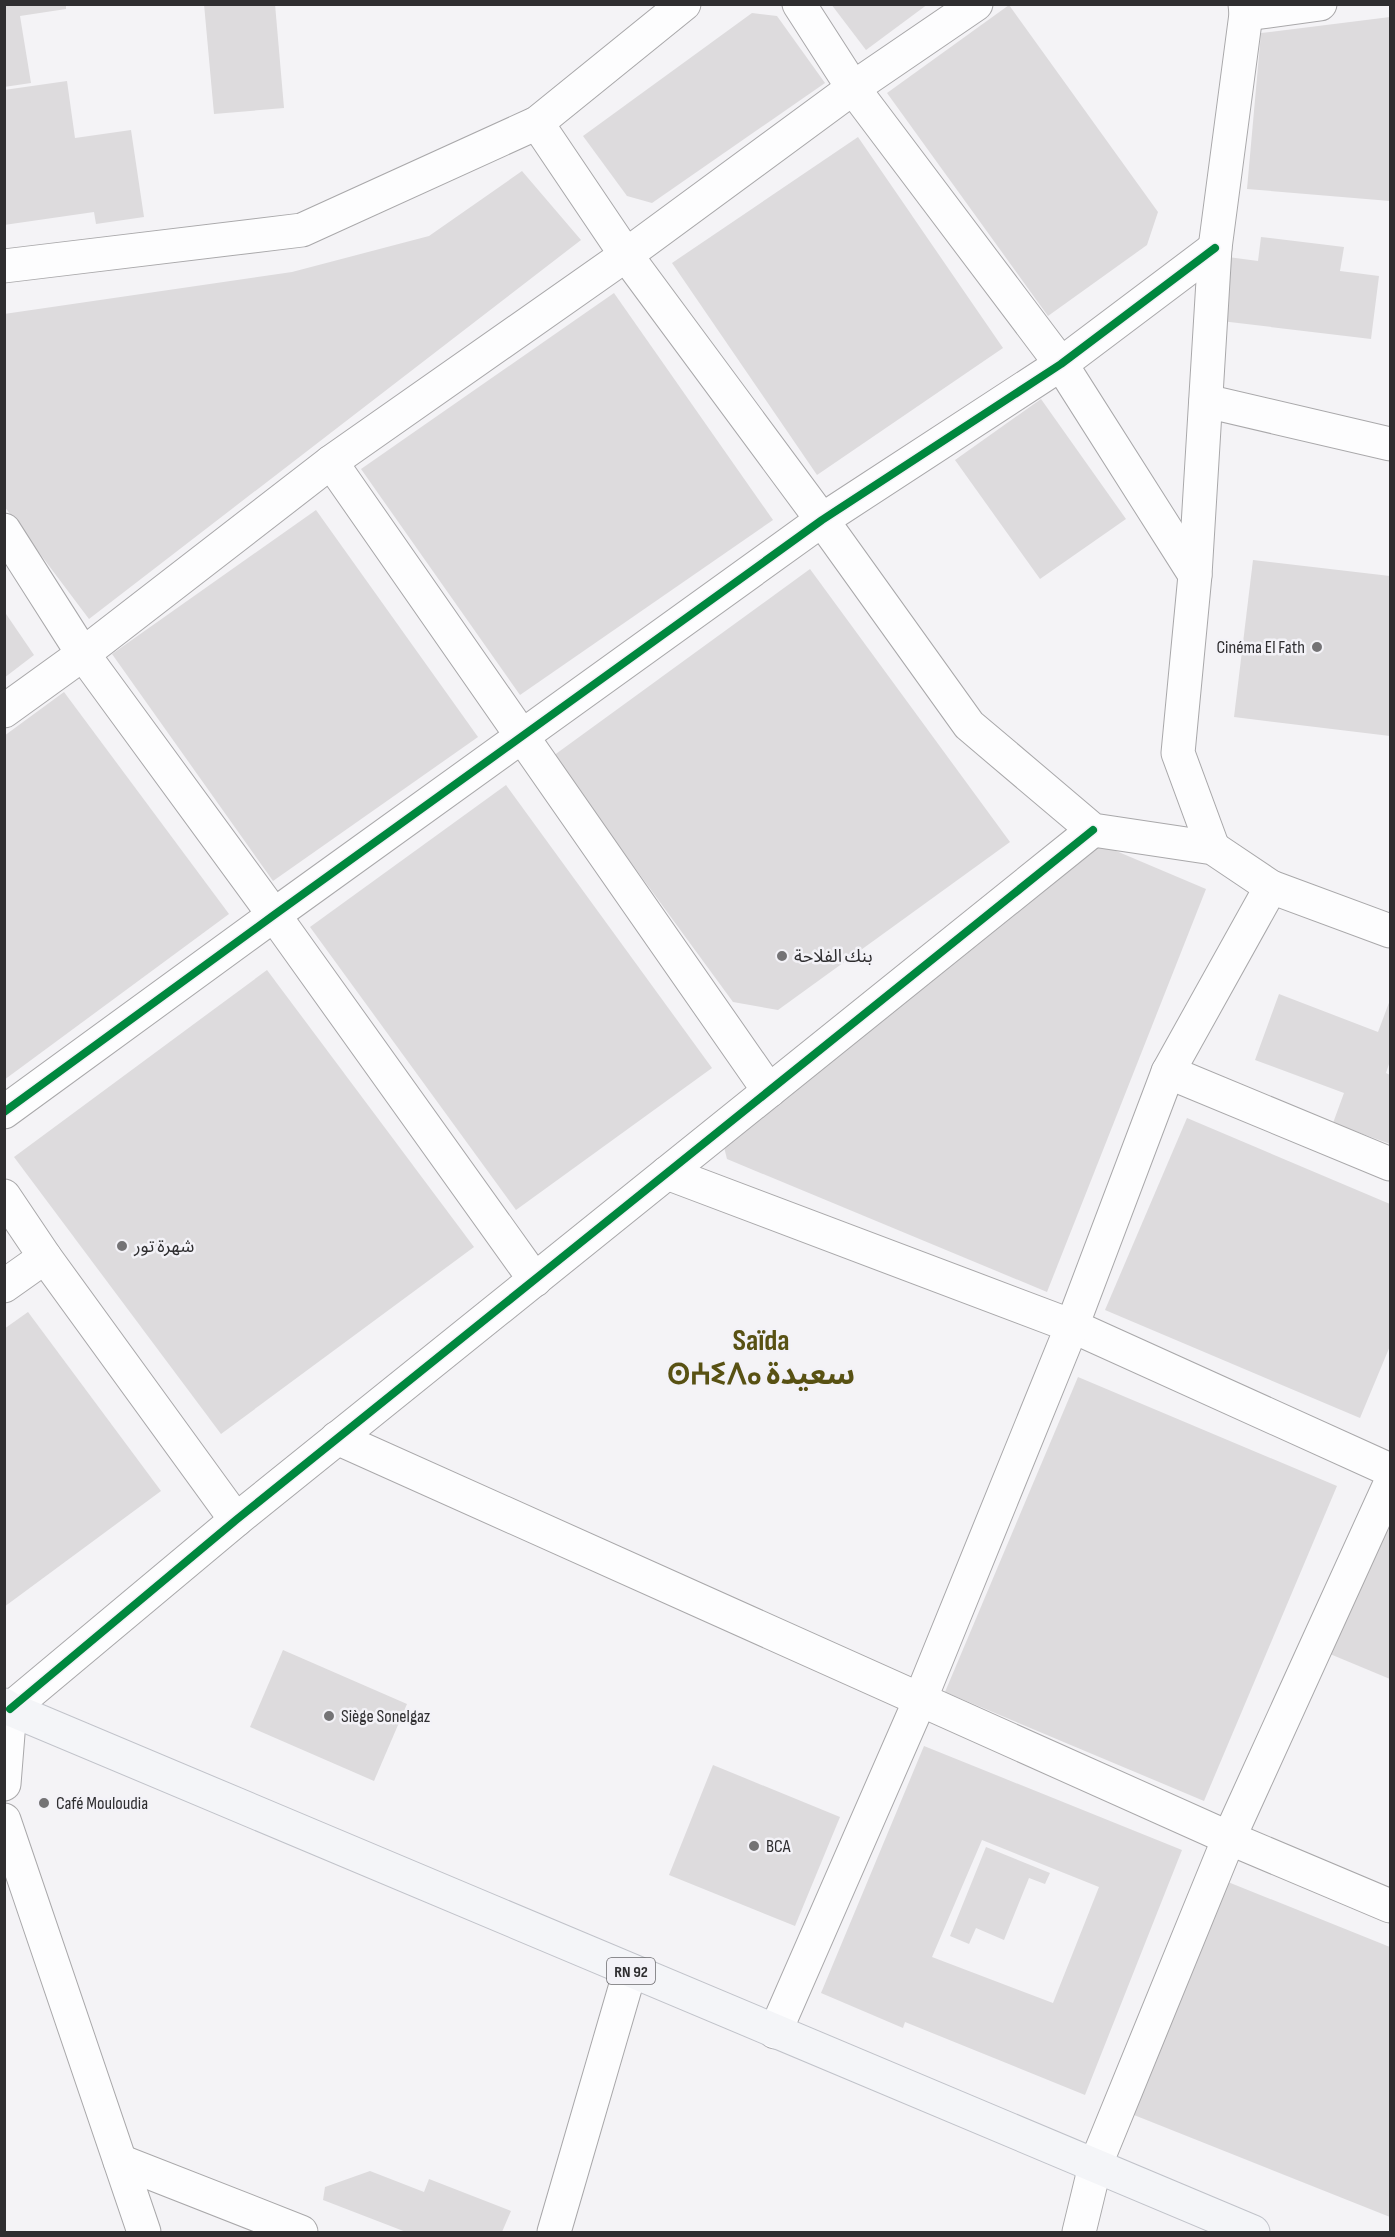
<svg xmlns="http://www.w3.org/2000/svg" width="1395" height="2237" font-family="'Sofia Sans Condensed','Noto Sans Arabic','Noto Sans Tifinagh',sans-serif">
	<rect width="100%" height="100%" fill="#f4f3f6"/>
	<g fill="#dddbdd" fill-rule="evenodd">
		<path d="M 4,4 L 66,4 L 66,9 L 20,16 L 31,83 L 4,87 Z"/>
		<path d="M 204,4 L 275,4 L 284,108 L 214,114 Z"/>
		<path d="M 831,4 L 928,4 L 866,50 Z"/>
		<path d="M 1009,5 L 1158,212 L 1147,245 L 1048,316 L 887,93 Z"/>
		<path d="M 752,13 L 777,16 L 825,83 L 652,203 L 627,196 L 583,136 Z"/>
		<path d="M 1390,17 L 1390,201 L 1247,189 L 1261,33 Z"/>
		<path d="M 67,81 L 75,138 L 131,130 L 144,217 L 96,224 L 94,212 L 4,225 L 4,90 Z"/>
		<path d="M 858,137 L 1003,348 L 817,475 L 672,263 Z"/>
		<path d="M 522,171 L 581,240 L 89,619 L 4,506 L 4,314 L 292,272 L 429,236 Z"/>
		<path d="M 1261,237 L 1344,247 L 1340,271 L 1379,276 L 1371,339 L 1221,321 L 1228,257 L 1258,261 Z"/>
		<path d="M 614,293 L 773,520 L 520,695 L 361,469 Z"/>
		<path d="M 1041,399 L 1126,519 L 1040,579 L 955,460 Z"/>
		<path d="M 316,510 L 478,737 L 273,881 L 112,654 Z"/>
		<path d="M 1253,560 L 1390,576 L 1390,736 L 1234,717 Z"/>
		<path d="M 810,569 L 1010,842 L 778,1010 L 733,1002 L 553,756 Z"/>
		<path d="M 4,611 L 34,655 L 4,678 Z"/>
		<path d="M 64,692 L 229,914 L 4,1080 L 4,736 Z"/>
		<path d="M 506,785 L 712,1068 L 516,1210 L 310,927 Z"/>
		<path d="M 1102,845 L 1206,889 L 1047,1292 L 727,1159 L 724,1147 Z"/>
		<path d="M 267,970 L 474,1247 L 221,1434 L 14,1157 Z"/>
		<path d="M 1279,994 L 1378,1032 L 1390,1000 L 1390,1061 L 1386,1073 L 1390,1075 L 1390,1144 L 1333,1123 L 1344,1093 L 1255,1060 Z"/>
		<path d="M 1187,1118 L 1390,1204 L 1390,1346 L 1360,1418 L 1105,1310 Z"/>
		<path d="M 28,1312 L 161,1491 L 4,1607 L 4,1329 Z"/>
		<path d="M 1078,1377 L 1337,1486 L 1204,1801 L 945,1692 Z"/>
		<path d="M 1390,1511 L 1390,1679 L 1330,1654 Z"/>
		<path d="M 283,1650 L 407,1704 L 374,1781 L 250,1727 Z"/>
		<path d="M 924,1746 L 1182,1850 L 1085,2095 L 905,2022 L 903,2028 L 821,1993 ZM 982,1840 L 1099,1887 L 1053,2003 L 932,1957 Z"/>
		<path d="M 713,1765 L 840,1817 L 795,1926 L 669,1875 Z"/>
		<path d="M 986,1847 L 1050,1873 L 1045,1884 L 1029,1878 L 1004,1940 L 976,1928 L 969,1944 L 950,1936 Z"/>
		<path d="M 1228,1882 L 1390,1947 L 1390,2217 L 1134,2115 Z"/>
		<path d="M 370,2171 L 424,2192 L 429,2179 L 511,2211 L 502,2232 L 406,2232 L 323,2200 L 325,2187 Z"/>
	</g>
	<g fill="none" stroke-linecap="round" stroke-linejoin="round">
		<defs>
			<g id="minor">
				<path d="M 799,4 L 853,88 L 1061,364 L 1195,575"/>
				<path d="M 1246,14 L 1320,4"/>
				<path d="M 1206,401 L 1390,444"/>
				<path d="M 331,462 L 769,1091"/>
				<path d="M 4,530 L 83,654 L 274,915 L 535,1280"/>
				<path d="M 4,711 L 83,654 L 331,462 L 626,255 L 853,88 L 976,4"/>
				<path d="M 1213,848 L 1178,753 L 1195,575 L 1215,248 L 1246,14 L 1245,4"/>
				<path d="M 1168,1072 L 1390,1164"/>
				<path d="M 4,1112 L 274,915 L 822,520 L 1061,364 L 1215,248"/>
				<path d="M 667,1173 L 1072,1326 L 1390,1470"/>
				<path d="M 4,1196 L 45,1257 L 236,1520"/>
				<path d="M 4,1286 L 45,1257"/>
				<path d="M 337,1438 L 1229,1838 L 1390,1906"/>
				<path d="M 10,1709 L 236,1520 L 1093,830"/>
				<path d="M 775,2032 L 920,1700 L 1072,1326 L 1168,1072 L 1271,887"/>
				<path d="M 120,2161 L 301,2232"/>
				<path d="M 554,2232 L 630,1971"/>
			</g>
			<g id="tertiary">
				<path d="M 537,123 L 626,255 L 822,520 L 969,725 L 1093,830 L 1213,848 L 1271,887 L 1390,931"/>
				<path d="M 4,266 L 302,230 L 537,123 L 684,4"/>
				<path d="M 1079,2232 L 1095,2166 L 1229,1838 L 1390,1484"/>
			</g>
			<g id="secondary">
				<path d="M 4,1784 L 10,1709"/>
				<path d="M 4,1820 L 144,2232"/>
			</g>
			<path id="primary" d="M 4,1705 L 10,1709 L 1253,2232"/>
		</defs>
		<use href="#minor" stroke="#a9a8aa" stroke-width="35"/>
		<use href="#tertiary" stroke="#a9a8aa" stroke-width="35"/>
		<use href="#secondary" stroke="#a9a8aa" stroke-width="35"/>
		<use href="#primary" stroke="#c1c3ca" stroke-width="35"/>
		<use href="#minor" stroke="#fdfdfe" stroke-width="33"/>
		<use href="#tertiary" stroke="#fdfdfe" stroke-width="33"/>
		<use href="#secondary" stroke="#fdfdfe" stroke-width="33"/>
		<use href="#primary" stroke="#f4f5f8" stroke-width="33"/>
		<defs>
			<g id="cycleway">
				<path d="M 4,1112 L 274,915 L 822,520 L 1061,364 L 1215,248"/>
				<path d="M 10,1709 L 236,1520 L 1093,830"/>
			</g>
		</defs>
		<use href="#cycleway" stroke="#f3f2f7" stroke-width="11"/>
		<use href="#cycleway" stroke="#00873e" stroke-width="8"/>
	</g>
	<g fill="#747375" stroke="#f3f2f7" stroke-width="2">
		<circle cx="1317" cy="647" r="6"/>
		<circle cx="782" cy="956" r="6"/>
		<circle cx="122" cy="1246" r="6"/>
		<circle cx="329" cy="1716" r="6"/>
		<circle cx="44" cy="1803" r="6"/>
		<circle cx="754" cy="1846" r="6"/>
	</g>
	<g text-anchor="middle" stroke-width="5" stroke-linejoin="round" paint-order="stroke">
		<rect fill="#f3f2f7" stroke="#6a696c" stroke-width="1.5" x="607" y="1958" width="48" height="26" rx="4.5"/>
		<g font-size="16" font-weight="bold" fill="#2f2e30">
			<text x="631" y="1977">RN 92</text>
		</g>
		<g font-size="18" fill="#2f2e30" stroke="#f3f2f7" text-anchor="start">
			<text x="1305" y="653" text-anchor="end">Cinéma El Fath</text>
			<text x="794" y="962">بنك الفلاحة</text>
			<text x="134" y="1252">شهرة تور</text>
			<text x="341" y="1722">Siège Sonelgaz</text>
			<text x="56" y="1809">Café Mouloudia</text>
			<text x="766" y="1852">BCA</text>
		</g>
		<g font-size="30" font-weight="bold" fill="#585113" stroke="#f3f2f7">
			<text x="761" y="1350">Saïda<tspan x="761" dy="34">ⵙⵄⵉⴷⴰ سعيدة</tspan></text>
		</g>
	</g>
	<rect width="1395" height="2237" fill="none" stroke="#2f2e30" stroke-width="12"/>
</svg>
